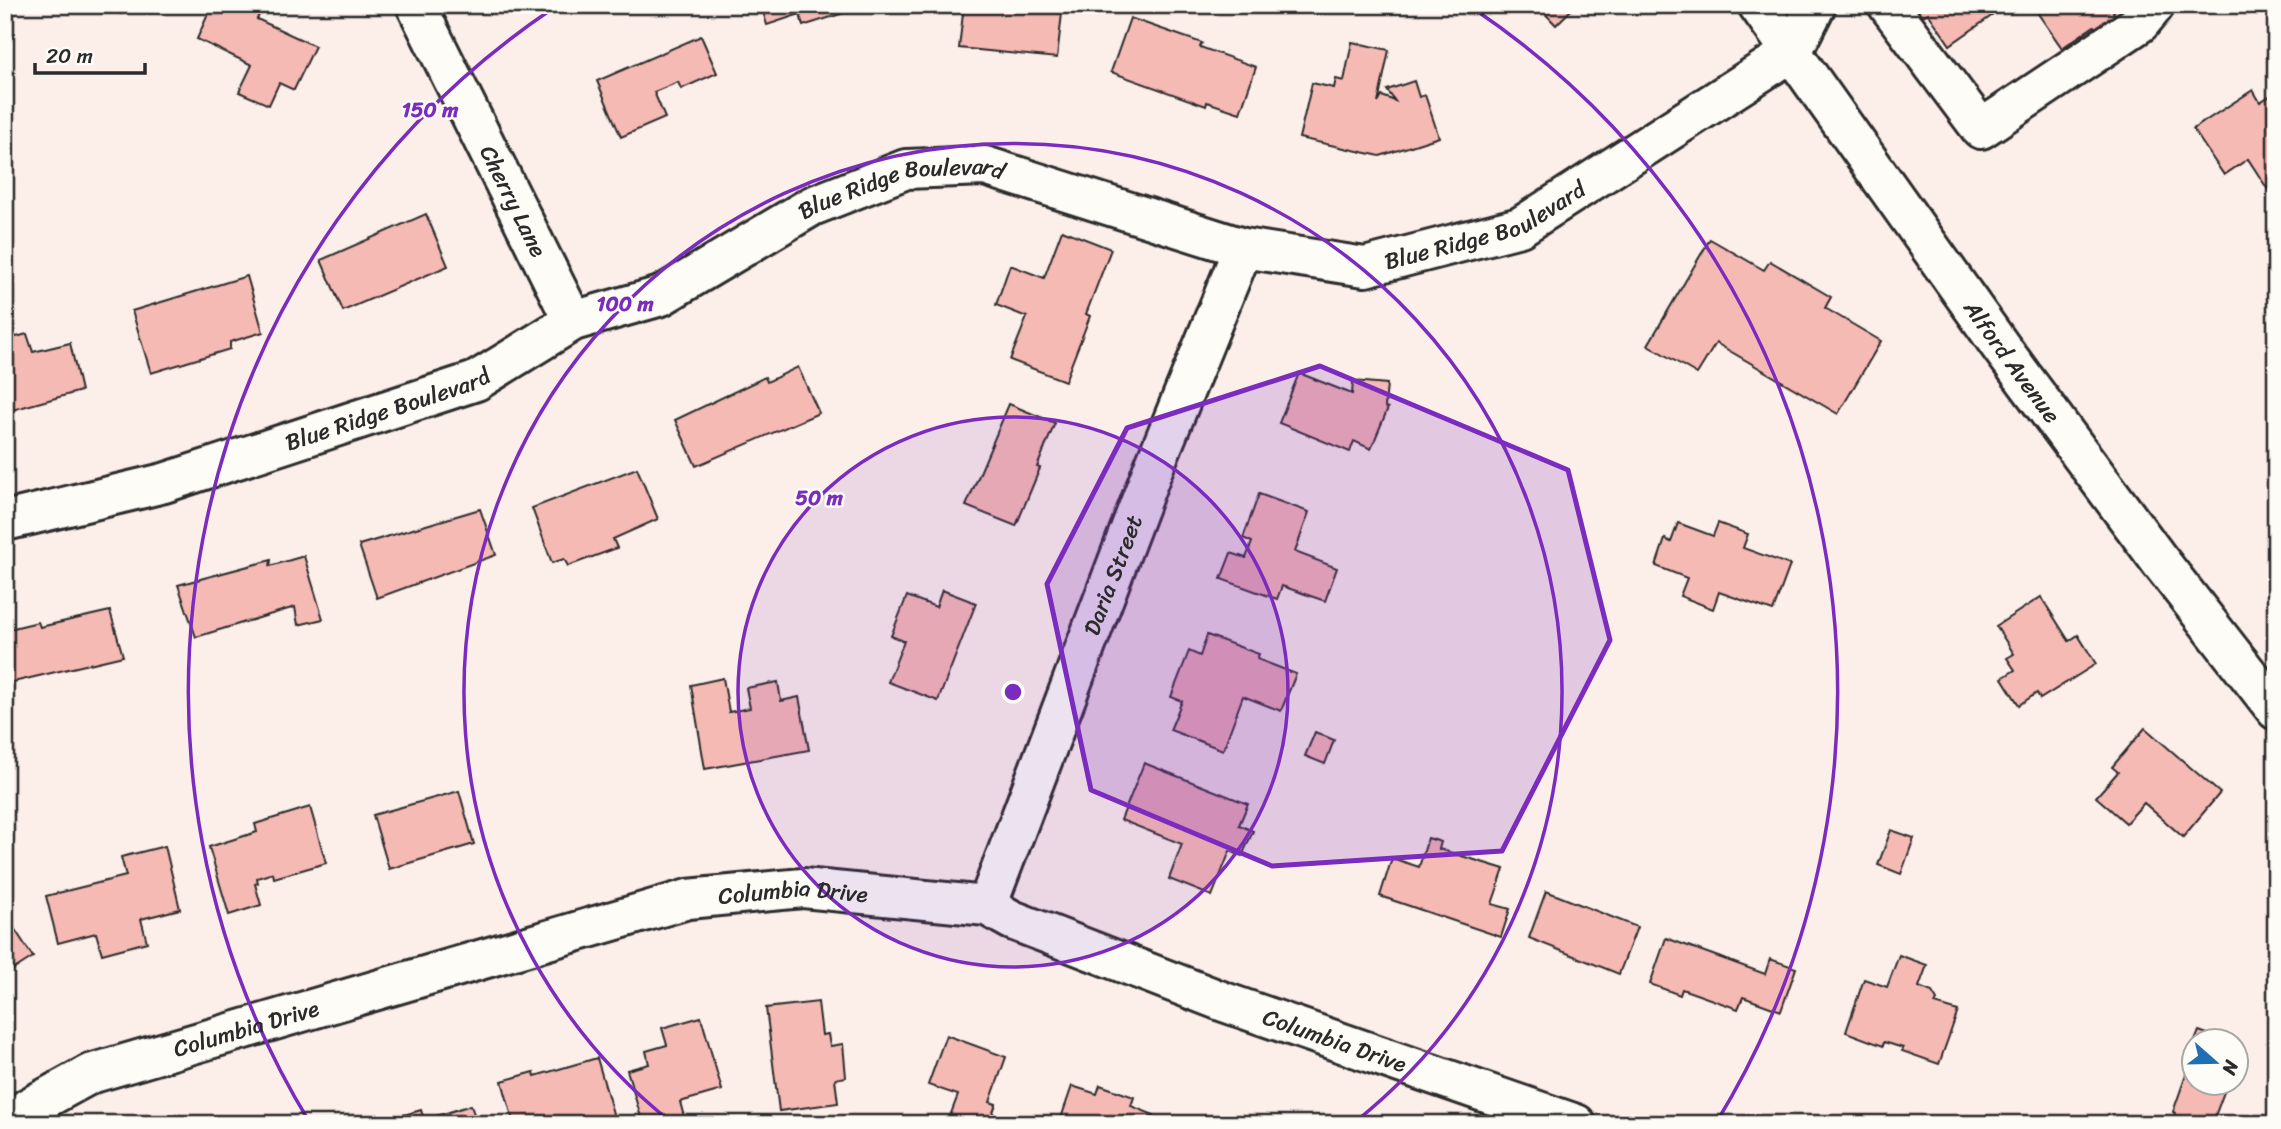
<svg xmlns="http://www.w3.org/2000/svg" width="2281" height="1129" font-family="Sriracha,sans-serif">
	<rect width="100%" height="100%" fill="#fcefea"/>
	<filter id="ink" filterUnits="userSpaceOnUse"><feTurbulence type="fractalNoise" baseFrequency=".0143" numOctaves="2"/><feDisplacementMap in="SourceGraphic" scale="14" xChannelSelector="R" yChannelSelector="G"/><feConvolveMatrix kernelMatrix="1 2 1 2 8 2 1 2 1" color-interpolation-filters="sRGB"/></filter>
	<g filter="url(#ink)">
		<g fill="#f6bab5" stroke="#2b2b2b" stroke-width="2">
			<path d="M 98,5 L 124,5 L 121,14 Z"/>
			<path d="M 212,5 L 244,5 L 260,13 L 257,19 L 315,46 L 294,90 L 279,83 L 269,105 L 239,92 L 252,65 L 197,39 Z"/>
			<path d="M 761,5 L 869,5 L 803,26 L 800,14 L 767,25 Z"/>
			<path d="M 964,5 L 1018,5 L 1018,7 L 1062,13 L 1057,58 L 959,48 Z"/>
			<path d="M 1537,5 L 1576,5 L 1556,25 Z"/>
			<path d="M 1913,5 L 2007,5 L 1950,45 L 1928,13 L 1921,17 Z"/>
			<path d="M 2032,5 L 2122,5 L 2113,12 L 2117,18 L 2098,31 L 2094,26 L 2062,48 Z"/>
			<path d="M 1130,18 L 1202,43 L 1200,47 L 1256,67 L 1240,113 L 1207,102 L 1206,106 L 1111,72 Z"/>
			<path d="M 701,36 L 717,73 L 681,89 L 678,82 L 654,92 L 665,118 L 621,137 L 597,81 Z"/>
			<path d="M 1352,42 L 1389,50 L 1378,103 L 1382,96 L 1395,101 L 1387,90 L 1414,81 L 1419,97 L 1425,95 L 1439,137 L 1380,156 L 1299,138 L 1312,83 L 1334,88 L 1336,79 L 1344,81 Z"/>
			<path d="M 2253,90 L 2260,102 L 2276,92 L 2276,202 L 2248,159 L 2224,175 L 2193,129 Z"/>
			<path d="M 426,214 L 448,266 L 343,311 L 321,260 Z"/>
			<path d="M 1062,230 L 1111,249 L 1086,314 L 1090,316 L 1065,381 L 1010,360 L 1027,317 L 996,305 L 1010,265 L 1044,278 Z"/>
			<path d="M 1710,239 L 1764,270 L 1770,261 L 1831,297 L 1825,308 L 1881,341 L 1838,414 L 1716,343 L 1697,374 L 1648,345 Z"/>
			<path d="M 247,276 L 263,332 L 230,342 L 230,349 L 151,373 L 132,311 Z"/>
			<path d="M 27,334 L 33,352 L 70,343 L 81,391 L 5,412 L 5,340 Z"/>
			<path d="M 798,367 L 819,413 L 696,466 L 675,420 L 765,377 L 767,382 Z"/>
			<path d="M 1299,373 L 1352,394 L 1353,381 L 1387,384 L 1385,407 L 1388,408 L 1371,449 L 1354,441 L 1350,452 L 1279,423 Z"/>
			<path d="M 1009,404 L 1055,423 L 1037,467 L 1040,468 L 1016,526 L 966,506 Z"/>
			<path d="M 637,468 L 658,519 L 613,539 L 617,548 L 568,566 L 564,559 L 552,563 L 532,508 Z"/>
			<path d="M 1259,494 L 1309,512 L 1295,552 L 1337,568 L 1325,601 L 1282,586 L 1277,599 L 1221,579 L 1231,553 L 1246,558 L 1252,542 L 1243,538 Z"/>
			<path d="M 480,509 L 496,555 L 377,598 L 359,545 Z"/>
			<path d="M 1678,523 L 1713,536 L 1718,523 L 1748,534 L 1743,548 L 1790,565 L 1773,611 L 1719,592 L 1713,609 L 1680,596 L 1687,578 L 1656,566 L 1665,539 L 1671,542 Z"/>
			<path d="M 304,556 L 323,619 L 298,625 L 295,607 L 196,637 L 178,585 L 271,560 L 270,566 Z"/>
			<path d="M 942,590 L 976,603 L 938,701 L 888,682 L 904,641 L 891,636 L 907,596 L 936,607 Z"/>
			<path d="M 2041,597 L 2069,641 L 2078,635 L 2096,664 L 2040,699 L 2037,693 L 2019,705 L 2002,678 L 2015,670 L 2007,658 L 2014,654 L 1996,626 Z"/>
			<path d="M 110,611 L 123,656 L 5,684 L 5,630 L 38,622 L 40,627 Z"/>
			<path d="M 1207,635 L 1259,654 L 1257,659 L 1296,674 L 1281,711 L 1243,696 L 1223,750 L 1170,730 L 1182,701 L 1171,697 L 1189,651 L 1200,656 Z"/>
			<path d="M 723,678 L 729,712 L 750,708 L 746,688 L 778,682 L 781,701 L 799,697 L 809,750 L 705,769 L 691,685 Z"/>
			<path d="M 2145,728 L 2220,793 L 2183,837 L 2144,803 L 2126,823 L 2096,797 L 2118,772 L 2112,767 Z"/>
			<path d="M 1315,732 L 1334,740 L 1325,764 L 1305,756 Z"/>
			<path d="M 1144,763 L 1248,804 L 1239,825 L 1253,831 L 1242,856 L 1230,851 L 1212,896 L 1169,879 L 1182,844 L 1121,820 Z"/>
			<path d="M 459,791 L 474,844 L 389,869 L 373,815 Z"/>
			<path d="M 310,807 L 326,863 L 274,878 L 273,873 L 257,878 L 258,883 L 255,884 L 261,905 L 229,915 L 209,847 L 257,832 L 255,824 Z"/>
			<path d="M 1891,830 L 1914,838 L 1901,874 L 1878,865 Z"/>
			<path d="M 1428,838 L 1441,842 L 1439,849 L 1504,869 L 1492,904 L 1510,909 L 1501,937 L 1380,896 L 1392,858 L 1419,867 Z"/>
			<path d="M 165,846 L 180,909 L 141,919 L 147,942 L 102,954 L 96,933 L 58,943 L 46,896 L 126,876 L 121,857 Z"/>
			<path d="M 1546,891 L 1637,927 L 1619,974 L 1529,938 Z"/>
			<path d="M 6,916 L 33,957 L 5,975 L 5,917 Z"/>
			<path d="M 1666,938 L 1765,974 L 1770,959 L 1796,968 L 1781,1011 L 1743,997 L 1738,1009 L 1682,989 L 1680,995 L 1650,984 Z"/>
			<path d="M 1899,955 L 1927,965 L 1919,987 L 1932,992 L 1937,1000 L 1935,1004 L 1958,1011 L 1939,1064 L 1902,1051 L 1903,1048 L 1884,1042 L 1883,1046 L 1846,1032 L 1864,979 L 1887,987 Z"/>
			<path d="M 818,1002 L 822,1035 L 828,1034 L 830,1046 L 843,1044 L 846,1077 L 835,1079 L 838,1103 L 779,1111 L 766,1008 Z"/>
			<path d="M 701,1017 L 722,1090 L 680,1102 L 686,1124 L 643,1124 L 627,1070 L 649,1064 L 646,1051 L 667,1045 L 662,1028 Z"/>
			<path d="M 2199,1031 L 2224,1040 L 2223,1042 L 2195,1041 Z"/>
			<path d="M 946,1035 L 1006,1057 L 990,1102 L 996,1104 L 989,1124 L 947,1124 L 958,1095 L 928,1085 Z"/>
			<path d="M 2194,1052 L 2194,1084 L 2227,1084 L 2212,1124 L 2171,1124 L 2175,1113 L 2173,1112 Z"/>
			<path d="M 597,1058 L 616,1124 L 514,1124 L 502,1081 L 534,1072 L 535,1076 Z"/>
			<path d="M 1100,1085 L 1134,1097 L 1131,1106 L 1154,1115 L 1151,1124 L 1059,1124 L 1072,1086 L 1097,1094 Z"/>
			<path d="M 471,1105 L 477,1124 L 373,1124 L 421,1110 L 424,1120 Z"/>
		</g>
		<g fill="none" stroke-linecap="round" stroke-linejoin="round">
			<defs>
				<g id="street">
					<path id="s1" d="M 416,5 L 573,321"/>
					<path d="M 1888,5 L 1981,129 L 2140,23 L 2155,5"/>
					<path id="s2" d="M 5,521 L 164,483 L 476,381 L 573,321 L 661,296 L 812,206 L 906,169 L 985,166 L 1243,248 L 1365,267 L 1520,227 L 1792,52 L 1816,5"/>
					<path id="s3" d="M 987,906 L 1153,469 L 1243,248"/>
					<path id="s4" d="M 12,1124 L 28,1108 L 90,1074 L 688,899 L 803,888 L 987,906 L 1012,920 L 1224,1002 L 1576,1124"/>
				</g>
				<g id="secondary">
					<path id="s5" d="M 1758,5 L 2003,350 L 2159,560 L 2276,710"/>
				</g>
			</defs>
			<use href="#street" stroke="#2b2b2b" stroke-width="44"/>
			<use href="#secondary" stroke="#2b2b2b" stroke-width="44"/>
			<use href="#street" stroke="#fdfcf7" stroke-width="38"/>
			<use href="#secondary" stroke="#fdfcf7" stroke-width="38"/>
		</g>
	</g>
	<path fill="#7b2cbf" fill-opacity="0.2" stroke="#7b2cbf" stroke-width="5" stroke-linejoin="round" d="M 1320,366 L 1568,470 L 1610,640 L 1502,851 L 1272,866 L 1091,790 L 1047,584 L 1127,428 Z"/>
	<circle cx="1013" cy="692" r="275" fill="#7b2cbf" fill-opacity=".12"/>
	<g fill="none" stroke="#7b2cbf" stroke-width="3.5">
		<circle cx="1013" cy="692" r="275"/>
		<path d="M671 1122A549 549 0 1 1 1355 1122"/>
		<path d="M310 1123A824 824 0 0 1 552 9M1474 9A824 824 0 0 1 1716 1123"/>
	</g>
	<g text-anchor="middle" stroke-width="5" stroke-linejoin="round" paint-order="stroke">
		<g font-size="23" fill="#2b2b2b" stroke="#fdfcf7">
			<text dy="8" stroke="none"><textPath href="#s2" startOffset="966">Blue Ridge Boulevard</textPath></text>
			<text dy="8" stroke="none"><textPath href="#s1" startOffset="219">Cherry Lane</textPath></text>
			<text dy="8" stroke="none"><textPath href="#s2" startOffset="1575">Blue Ridge Boulevard</textPath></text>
			<text dy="8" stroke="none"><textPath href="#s5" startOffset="438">Alford Avenue</textPath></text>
			<text dy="8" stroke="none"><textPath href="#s2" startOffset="399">Blue Ridge Boulevard</textPath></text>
			<text dy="8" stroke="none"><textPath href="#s3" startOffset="354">Daria Street</textPath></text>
			<text dy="8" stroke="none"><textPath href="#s4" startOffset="822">Columbia Drive</textPath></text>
			<text dy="8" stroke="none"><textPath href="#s4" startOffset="256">Columbia Drive</textPath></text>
			<text dy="8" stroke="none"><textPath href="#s4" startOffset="1390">Columbia Drive</textPath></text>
		</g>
	</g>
	<circle cx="1013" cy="692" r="10" fill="#7b2cbf" stroke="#fdfcf7" stroke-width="3.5"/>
	<g font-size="21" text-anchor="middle" font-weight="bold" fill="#7b2cbf" stroke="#fdfcf7" stroke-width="5" stroke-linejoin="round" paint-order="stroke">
		<text x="430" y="117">150 m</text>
		<text x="625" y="311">100 m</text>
		<text x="819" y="505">50 m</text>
	</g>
	<rect width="2281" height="1129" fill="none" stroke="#fdfcf7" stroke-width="28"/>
	<rect x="14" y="14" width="2253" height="1101" fill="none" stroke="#2b2b2b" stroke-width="2.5" filter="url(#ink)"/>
	<g transform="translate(2215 1062) rotate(110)"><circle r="33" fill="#fdfcf7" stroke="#a9a8a5" stroke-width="2"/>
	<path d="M0-5L12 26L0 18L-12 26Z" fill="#1f6fb2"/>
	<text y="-10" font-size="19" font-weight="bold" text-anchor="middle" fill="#2b2b2b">N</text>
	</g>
	<path d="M35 63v10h110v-10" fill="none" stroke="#2b2b2b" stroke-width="3.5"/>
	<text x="46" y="63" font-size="21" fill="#2b2b2b" stroke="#fdfcf7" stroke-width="5" paint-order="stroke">20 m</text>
</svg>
